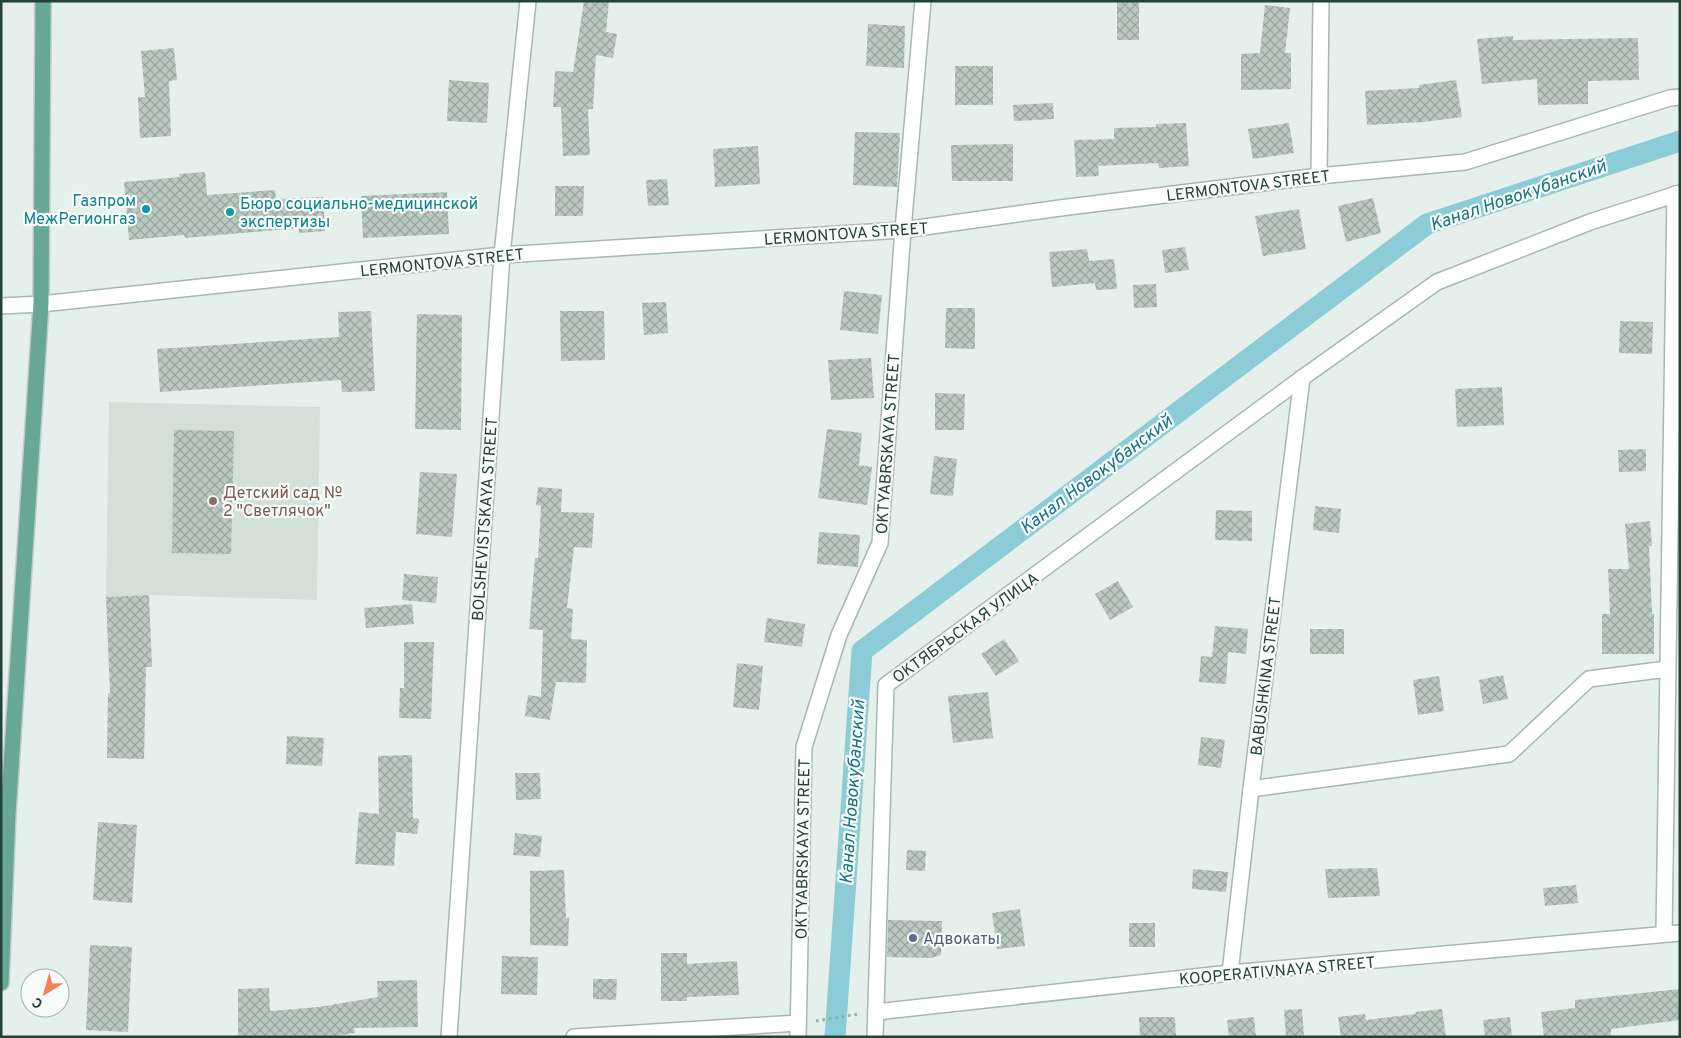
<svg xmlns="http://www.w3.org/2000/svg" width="1681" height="1038" font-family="Overpass,sans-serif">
	<defs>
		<pattern id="building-cross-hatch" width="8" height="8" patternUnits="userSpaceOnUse" patternTransform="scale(1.25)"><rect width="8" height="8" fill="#bacac3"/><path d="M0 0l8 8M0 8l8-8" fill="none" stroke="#97a69f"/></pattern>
	</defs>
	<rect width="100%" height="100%" fill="#e5efeb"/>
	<path fill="#d3dfd9" d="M 109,402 L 320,407 L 317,600 L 150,595 L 106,597 Z"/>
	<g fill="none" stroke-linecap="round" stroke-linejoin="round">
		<path stroke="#8cccd6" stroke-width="21" d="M 835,1037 L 862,651 L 1427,224 L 1680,141"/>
	</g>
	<g fill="url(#building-cross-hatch)">
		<path d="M 584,1 L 609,1 L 606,32 L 617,34 L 613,58 L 596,55 L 593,109 L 588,109 L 590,155 L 563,156 L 561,107 L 553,107 L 555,71 L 573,72 Z"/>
		<rect x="1117" y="2" width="22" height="38"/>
		<path d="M 1265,5 L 1290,8 L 1285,53 L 1291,53 L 1291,89 L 1241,90 L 1241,54 L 1260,53 Z"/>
		<path d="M 868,24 L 905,26 L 904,68 L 866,66 Z"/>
		<path d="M 1513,36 L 1513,40 L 1638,38 L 1639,80 L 1588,81 L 1588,104 L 1538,105 L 1537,79 L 1482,84 L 1477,39 Z"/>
		<path d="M 174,48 L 177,80 L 169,81 L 171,136 L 140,138 L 138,97 L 145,97 L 141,51 Z"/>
		<rect x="955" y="66" width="38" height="39"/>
		<path d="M 449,80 L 489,83 L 487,123 L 447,121 Z"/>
		<path d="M 1456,80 L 1462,117 L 1424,122 L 1367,125 L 1365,91 L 1419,88 L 1419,85 Z"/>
		<path d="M 1053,103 L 1054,119 L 1014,121 L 1013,105 Z"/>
		<path d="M 1186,123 L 1189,166 L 1159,168 L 1158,163 L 1098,166 L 1099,176 L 1076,177 L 1074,140 L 1114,139 L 1114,128 L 1156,127 L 1156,124 Z"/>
		<path d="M 1289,123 L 1294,153 L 1253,159 L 1248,129 Z"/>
		<path d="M 855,132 L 900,133 L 897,187 L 853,185 Z"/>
		<path d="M 1013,144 L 1013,181 L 952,181 L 951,145 Z"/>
		<path d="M 758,146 L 760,184 L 715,187 L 713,149 Z"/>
		<path d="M 205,172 L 207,195 L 275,190 L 276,199 L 323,197 L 325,231 L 299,233 L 299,228 L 185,238 L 184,235 L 129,240 L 124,182 L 180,177 L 179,174 Z"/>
		<path d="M 667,179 L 669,205 L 648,206 L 646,180 Z"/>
		<path d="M 555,186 L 584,186 L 583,216 L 555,216 Z"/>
		<path d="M 447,192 L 449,234 L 363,238 L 361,196 Z"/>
		<path d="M 1373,198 L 1381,233 L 1346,242 L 1338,206 Z"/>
		<path d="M 1299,209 L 1306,249 L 1263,256 L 1255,216 Z"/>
		<path d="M 1185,247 L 1189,270 L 1165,273 L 1162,250 Z"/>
		<path d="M 1087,249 L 1089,261 L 1114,259 L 1117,289 L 1096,290 L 1095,283 L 1052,287 L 1049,252 Z"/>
		<path d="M 1156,284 L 1157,307 L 1134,308 L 1133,285 Z"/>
		<path d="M 844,291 L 882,295 L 878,334 L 840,330 Z"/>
		<path d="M 666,302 L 668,333 L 644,335 L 642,303 Z"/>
		<path d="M 946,308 L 975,308 L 975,349 L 945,348 Z"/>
		<path d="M 371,311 L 375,391 L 342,392 L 341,380 L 160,392 L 157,349 L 339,337 L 338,312 Z"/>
		<path d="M 560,311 L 604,311 L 605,360 L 561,361 Z"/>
		<path d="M 417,314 L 462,315 L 461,430 L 415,429 Z"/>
		<path d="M 1620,321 L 1653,322 L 1652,354 L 1619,353 Z"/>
		<path d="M 871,358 L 874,398 L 831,400 L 828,360 Z"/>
		<path d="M 1502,387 L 1504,425 L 1457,427 L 1455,389 Z"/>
		<path d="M 935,393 L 965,394 L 964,430 L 935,430 Z"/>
		<path d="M 827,429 L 862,433 L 859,465 L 872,467 L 867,505 L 818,498 Z"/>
		<path d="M 174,430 L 234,431 L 231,554 L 172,553 Z"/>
		<path d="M 1646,449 L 1646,471 L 1619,472 L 1618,450 Z"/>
		<path d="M 934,456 L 957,459 L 953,496 L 930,494 Z"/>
		<path d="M 420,472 L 457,474 L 452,537 L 416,534 Z"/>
		<path d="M 538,487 L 562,489 L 561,512 L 594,513 L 592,548 L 574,547 L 567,608 L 573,609 L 571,639 L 587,640 L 586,683 L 556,682 L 550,720 L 525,716 L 528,695 L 541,697 L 543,630 L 529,629 L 535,558 L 538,558 L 541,506 L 536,505 Z"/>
		<path d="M 1315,506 L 1341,509 L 1339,533 L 1313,530 Z"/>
		<path d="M 1216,510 L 1252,511 L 1252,541 L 1215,540 Z"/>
		<path d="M 1650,521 L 1652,546 L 1649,546 L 1652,614 L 1654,614 L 1654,654 L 1602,654 L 1602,614 L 1610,614 L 1608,569 L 1629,569 L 1625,524 Z"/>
		<path d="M 819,532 L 860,535 L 858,567 L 817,564 Z"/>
		<path d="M 404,574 L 438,577 L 436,603 L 402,600 Z"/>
		<path d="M 1118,581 L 1133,607 L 1110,620 L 1095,594 Z"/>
		<path d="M 149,595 L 152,667 L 146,667 L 144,759 L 107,758 L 108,693 L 110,693 L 106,597 Z"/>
		<path d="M 412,604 L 414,624 L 366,628 L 364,608 Z"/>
		<path d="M 767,618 L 805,624 L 802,647 L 764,642 Z"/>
		<path d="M 1215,626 L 1248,629 L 1246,654 L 1228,652 L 1226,684 L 1199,682 L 1201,656 L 1212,657 Z"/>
		<rect x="1310" y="629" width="34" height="25"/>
		<path d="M 1004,639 L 1019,661 L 996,676 L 981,654 Z"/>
		<path d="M 404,642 L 434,642 L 431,719 L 399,718 L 400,688 L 404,688 Z"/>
		<path d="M 737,663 L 763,666 L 759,710 L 733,707 Z"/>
		<path d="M 1503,675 L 1508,699 L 1483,704 L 1479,680 Z"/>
		<path d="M 1439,676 L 1444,711 L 1418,715 L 1413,680 Z"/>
		<path d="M 988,692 L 993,738 L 953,743 L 948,696 Z"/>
		<path d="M 287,736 L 324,738 L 322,766 L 286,764 Z"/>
		<path d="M 1201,737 L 1225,740 L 1221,768 L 1198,765 Z"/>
		<path d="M 412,755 L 413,818 L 419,819 L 417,834 L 396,832 L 394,866 L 355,864 L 359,812 L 379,814 L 378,756 Z"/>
		<path d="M 515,773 L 540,773 L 541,799 L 516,800 Z"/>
		<path d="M 98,822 L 137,825 L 132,903 L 93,900 Z"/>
		<path d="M 515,833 L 542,836 L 540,857 L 513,855 Z"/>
		<path d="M 907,850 L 926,851 L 925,871 L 906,870 Z"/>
		<path d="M 1377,868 L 1380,896 L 1328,898 L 1325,869 Z"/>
		<path d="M 1193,869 L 1228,872 L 1226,892 L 1192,889 Z"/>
		<path d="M 564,870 L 566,918 L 569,918 L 568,946 L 530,945 L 530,871 Z"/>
		<path d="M 1576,885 L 1578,903 L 1545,906 L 1543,888 Z"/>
		<path d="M 1020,909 L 1025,946 L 997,949 L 992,913 Z"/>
		<path d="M 888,920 L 942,921 L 941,955 L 931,958 L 887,957 Z"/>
		<rect x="1129" y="923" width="26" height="24"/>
		<path d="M 90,945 L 132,947 L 128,1032 L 86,1030 Z"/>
		<path d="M 661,953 L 687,953 L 687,964 L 737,961 L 739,995 L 687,997 L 687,1001 L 661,1001 Z"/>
		<path d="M 502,956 L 538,957 L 537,995 L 501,994 Z"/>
		<path d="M 593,979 L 617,979 L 616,1000 L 593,999 Z"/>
		<path d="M 417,980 L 418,1027 L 354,1028 L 355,1033 L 327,1037 L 238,1037 L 238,989 L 269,988 L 270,1011 L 319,1007 L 378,997 L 377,981 Z"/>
		<path d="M 1680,989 L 1680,1020 L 1611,1029 L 1611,1037 L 1544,1037 L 1541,1012 L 1575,1008 L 1575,1000 Z"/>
		<path d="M 1302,1009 L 1304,1037 L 1286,1037 L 1284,1010 Z"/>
		<path d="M 1442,1009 L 1446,1037 L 1341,1037 L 1338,1017 L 1365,1014 L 1366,1020 L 1416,1014 L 1415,1012 Z"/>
		<path d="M 1139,1017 L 1175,1017 L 1176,1037 L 1140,1037 Z"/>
		<path d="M 1254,1017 L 1256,1037 L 1229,1037 L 1227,1020 Z"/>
		<path d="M 1510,1017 L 1512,1037 L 1485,1037 L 1483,1020 Z"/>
	</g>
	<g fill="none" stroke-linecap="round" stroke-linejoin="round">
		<defs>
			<g id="minor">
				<path d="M 1319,176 L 1321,1"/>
				<path d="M 1,306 L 41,304 L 502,255 L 903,230 L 1060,208 L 1319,176 L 1465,162 L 1670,98 L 1680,97"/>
				<path d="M 1251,789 L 1509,754 L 1589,679 L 1667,669"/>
				<path d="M 1664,934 L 1675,194"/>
				<path d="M 1230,973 L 1251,789 L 1302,378"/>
				<path d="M 876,1012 L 1230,973 L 1680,933"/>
				<path d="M 449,1037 L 502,255 L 528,1"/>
				<path d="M 574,1037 L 798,1023"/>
				<path d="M 798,1037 L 804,747 L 839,635 L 880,543 L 903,230 L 923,1"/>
				<path d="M 875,1037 L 886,685 L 1302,378 L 1437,282 L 1590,222 L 1680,193"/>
			</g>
			<path id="major" d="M 1,983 L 8,814 L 41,304 L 43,1"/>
		</defs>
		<use href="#minor" stroke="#a7b8b2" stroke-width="18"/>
		<use href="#major" stroke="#c1cac8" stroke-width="18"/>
		<path stroke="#84b4a4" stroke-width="3" stroke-dasharray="2.5 4" stroke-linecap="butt" d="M 816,1021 L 859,1014"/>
		<use href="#minor" stroke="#fff" stroke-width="15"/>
		<use href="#major" stroke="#68a695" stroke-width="15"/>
	</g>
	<g fill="#0f9aa8" stroke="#f7fbf9" stroke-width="2">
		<circle cx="146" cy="209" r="5"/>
		<circle cx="230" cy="212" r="5"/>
	</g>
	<circle fill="#8d6e63" stroke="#f7fbf9" stroke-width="2" cx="213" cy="501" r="5"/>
	<circle fill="#5c6f8a" stroke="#f7fbf9" stroke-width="2" cx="913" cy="938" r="5"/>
	<g text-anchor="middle" stroke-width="4.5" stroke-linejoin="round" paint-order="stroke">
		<g font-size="16" fill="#234339" stroke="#f7fbf9">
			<text transform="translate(1248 185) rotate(-7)" y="6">LERMONTOVA STREET</text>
			<text transform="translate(846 233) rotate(-4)" y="6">LERMONTOVA STREET</text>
			<text transform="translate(442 262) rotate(-6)" y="6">LERMONTOVA STREET</text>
			<text transform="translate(887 444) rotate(-86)" y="6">OKTYABRSKAYA STREET</text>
			<text transform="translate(484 519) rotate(-86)" y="6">BOLSHEVISTSKAYA STREET</text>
			<text transform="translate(965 627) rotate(-36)" y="6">ОКТЯБРЬСКАЯ УЛИЦА</text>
			<text transform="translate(1265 676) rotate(-83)" y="6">BABUSHKINA STREET</text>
			<text transform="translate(802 849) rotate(-89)" y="6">OKTYABRSKAYA STREET</text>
			<text transform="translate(1277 970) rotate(-5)" y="6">KOOPERATIVNAYA STREET</text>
		</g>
		<g font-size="16" fill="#0d838f" stroke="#f7fbf9" text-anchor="end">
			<text x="136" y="206">Газпром<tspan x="136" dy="18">МежРегионгаз</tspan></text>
			<text x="240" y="209" text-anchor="start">Бюро социально-медицинской<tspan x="240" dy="18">экспертизы</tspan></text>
		</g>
		<g font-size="16" fill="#785e54" stroke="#f7fbf9" text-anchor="start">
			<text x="223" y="498">Детский сад №<tspan x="223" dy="18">2 "Светлячок"</tspan></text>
		</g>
		<g font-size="16" fill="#4e5e75" stroke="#f7fbf9" text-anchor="start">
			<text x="923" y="944">Адвокаты</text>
		</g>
		<g font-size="18" font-style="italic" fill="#197382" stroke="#f7fbf9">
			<text transform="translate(1518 195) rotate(-19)" y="6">Канал Новокубанский</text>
			<text transform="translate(1096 474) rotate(-37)" y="6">Канал Новокубанский</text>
			<text transform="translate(852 792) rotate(-86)" y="6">Канал Новокубанский</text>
		</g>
	</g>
	<rect width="1681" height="1038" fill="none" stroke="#234339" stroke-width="5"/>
	<g transform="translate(45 993) rotate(217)"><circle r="24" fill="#f7fbf9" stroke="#a2b1ac"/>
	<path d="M0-4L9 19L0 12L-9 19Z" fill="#f87d5a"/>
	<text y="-8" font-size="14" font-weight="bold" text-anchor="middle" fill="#234339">С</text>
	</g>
</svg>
